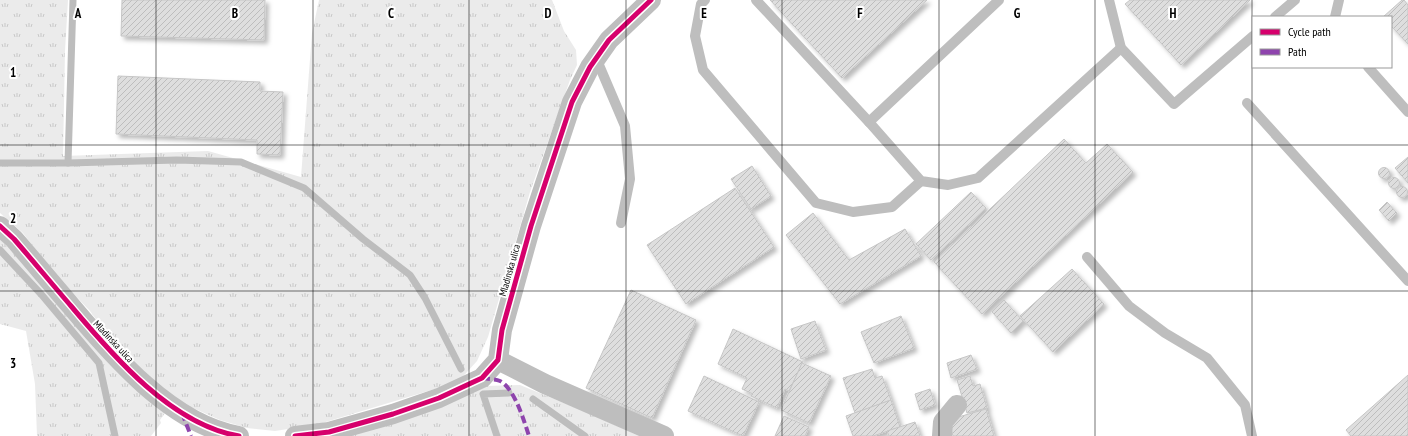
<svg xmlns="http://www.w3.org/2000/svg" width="1408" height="436" font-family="'PT Sans Narrow',sans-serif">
	<defs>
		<pattern id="grass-tufts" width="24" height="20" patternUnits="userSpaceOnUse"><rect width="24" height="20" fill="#ebebeb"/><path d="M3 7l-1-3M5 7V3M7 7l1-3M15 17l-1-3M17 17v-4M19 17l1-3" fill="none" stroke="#c8c8c8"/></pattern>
		<pattern id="building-hatch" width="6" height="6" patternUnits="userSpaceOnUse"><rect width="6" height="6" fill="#dedede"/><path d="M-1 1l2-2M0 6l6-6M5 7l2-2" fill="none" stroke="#bdbdbd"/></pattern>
		<filter id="shadow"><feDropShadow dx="3.5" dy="3.5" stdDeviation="2" flood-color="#0004"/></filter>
	</defs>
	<rect width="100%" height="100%" fill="#fff"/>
	<g fill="url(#grass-tufts)">
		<path d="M 0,0 L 68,0 L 65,51 L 63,156 L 208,151 L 301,177 L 312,33 L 319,0 L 552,0 L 564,31 L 576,50 L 577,65 L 570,80 L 530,192 L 488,337 L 477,361 L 458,382 L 319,424 L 275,431 L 247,428 L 220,420 L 175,400 L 114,344 L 90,311 L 49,268 L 23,233 L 0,213 Z"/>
		<path d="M 0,239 L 165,413 L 160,420 L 161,423 L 151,436 L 37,436 L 35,384 L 26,331 L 0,324 Z"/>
		<path d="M 520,385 L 586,412 L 639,436 L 341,436 L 486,386 Z"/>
	</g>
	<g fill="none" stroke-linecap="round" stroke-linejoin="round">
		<g stroke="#bdbdbd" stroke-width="7">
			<path d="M 0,163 L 68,163 L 177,160 L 241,162 L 304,188 L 363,239 L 410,275 L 425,298 L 461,369"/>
			<path d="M 68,163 L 73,0"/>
			<path d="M 0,250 L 41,294 L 99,363 L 115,436"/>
			<path d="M 533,399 L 585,436"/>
			<path d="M 497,436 L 483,394 L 509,393"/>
		</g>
	</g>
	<g fill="url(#building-hatch)" stroke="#c6c6c6" filter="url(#shadow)">
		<path d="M 122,0 L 265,0 L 264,40 L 121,36 Z"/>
		<path d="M 770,0 L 927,0 L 842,78 Z"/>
		<path d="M 1130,0 L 1250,0 L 1181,65 L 1125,4 Z"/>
		<path d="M 1402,0 L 1404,0 L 1408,5 L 1408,44 L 1391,26 L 1391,17 L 1383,17 Z"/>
		<path d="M 118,76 L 260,82 L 260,91 L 283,92 L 280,155 L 257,154 L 257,140 L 116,134 Z"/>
		<path d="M 1064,139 L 1086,163 L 1107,144 L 1133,172 L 982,314 L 934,262 Z"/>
		<path d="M 1408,157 L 1408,183 L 1395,168 Z"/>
		<path d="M 752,166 L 771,196 L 751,209 L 731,179 Z"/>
		<circle cx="1384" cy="173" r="5.5"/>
		<circle cx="1394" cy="183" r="5.5"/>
		<circle cx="1402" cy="192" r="5.5"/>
		<path d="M 735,188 L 774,247 L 686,304 L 647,245 Z"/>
		<path d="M 971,192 L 986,208 L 931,260 L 916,244 Z"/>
		<path d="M 1387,202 L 1397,213 L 1389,221 L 1379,210 Z"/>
		<path d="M 813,213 L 849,260 L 905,229 L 921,256 L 840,304 L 786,235 Z"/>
		<path d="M 1072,269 L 1104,304 L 1053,352 L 1020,316 Z"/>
		<path d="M 631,290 L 696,320 L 652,418 L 586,388 Z"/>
		<path d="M 1004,300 L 1023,321 L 1011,333 L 992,312 Z"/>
		<path d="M 901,316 L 914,348 L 874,363 L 861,332 Z"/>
		<path d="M 815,321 L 826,350 L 801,359 L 791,329 Z"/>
		<path d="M 733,329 L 803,362 L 789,391 L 785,389 L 777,408 L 751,396 L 753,394 L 742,389 L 747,378 L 718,364 Z"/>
		<path d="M 971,355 L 977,369 L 951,378 L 947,363 Z"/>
		<path d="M 802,363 L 831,376 L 809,423 L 781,410 Z"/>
		<path d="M 872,369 L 875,378 L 882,376 L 891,400 L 855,413 L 843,378 Z"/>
		<path d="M 1408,375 L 1408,436 L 1351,436 L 1346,430 Z"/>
		<path d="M 704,376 L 759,402 L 743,436 L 688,411 Z"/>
		<path d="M 970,376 L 973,386 L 980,384 L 987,408 L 967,413 L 957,380 Z"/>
		<path d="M 930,389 L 935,405 L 920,410 L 915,394 Z"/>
		<path d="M 891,400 L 900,427 L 873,436 L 853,436 L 846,416 Z"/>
		<path d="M 986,409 L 994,436 L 953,436 L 948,420 Z"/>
		<path d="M 784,416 L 809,427 L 805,436 L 775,436 Z"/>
		<path d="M 915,422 L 920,436 L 889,436 L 887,431 Z"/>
	</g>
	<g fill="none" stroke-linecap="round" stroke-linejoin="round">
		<g stroke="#bebebe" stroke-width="10">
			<path d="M 705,0 L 701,4 L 695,36 L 703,70 L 816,203 L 853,212 L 892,207 L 921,181"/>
			<path d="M 756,0 L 869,122"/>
			<path d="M 999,0 L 869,122 L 921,181 L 948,185 L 978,178 L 1121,48"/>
			<path d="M 1109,0 L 1121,48 L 1174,104 L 1253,36"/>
			<path d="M 1275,17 L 1295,0"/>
			<path d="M 1335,17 L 1339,0"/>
			<path d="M 596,58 L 625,126 L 630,179 L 621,223"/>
			<path d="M 1368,67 L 1408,112"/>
			<path d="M 1247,103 L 1408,281"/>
			<path d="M 1087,257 L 1129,306 L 1165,333 L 1207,358 L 1245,405 L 1252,436"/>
		</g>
		<g stroke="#bebebe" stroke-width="20">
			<path d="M 0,226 L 14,239 C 33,261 52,284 71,306 C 113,356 172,425 239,436"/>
			<path d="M 498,360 L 545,384 L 664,436"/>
			<path d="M 295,436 L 329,432 L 393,414 L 439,398 L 482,378 L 498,360 L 502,330 L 531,226 L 572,102 L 590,67 L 609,40 L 651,0"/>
			<path d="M 942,436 L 943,422 L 957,405"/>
		</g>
		<g stroke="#8e44ad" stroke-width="4" stroke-dasharray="8 4" stroke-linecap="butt">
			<path d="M 482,378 C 488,379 495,379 500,381 C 515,389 524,421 529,436"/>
			<path d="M 182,413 L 191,436"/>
		</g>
		<defs>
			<g id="cycleway">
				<path d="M 0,226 L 14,239 C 33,261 52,284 71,306 C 113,356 172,425 239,436"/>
				<path d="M 295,436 L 329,432 L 393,414 L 439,398 L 482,378 L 498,360 L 502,330 L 531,226 L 572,102 L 590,67 L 609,40 L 651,0"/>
			</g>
		</defs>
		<use href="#cycleway" stroke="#fff" stroke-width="8"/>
		<use href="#cycleway" stroke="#d6006c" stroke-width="5"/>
	</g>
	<path fill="none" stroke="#000" stroke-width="1" stroke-opacity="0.55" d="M 156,0 L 156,436M 313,0 L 313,436M 469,0 L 469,436M 626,0 L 626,436M 782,0 L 782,436M 939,0 L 939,436M 1095,0 L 1095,436M 1252,0 L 1252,436M 0,145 L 1408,145M 0,291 L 1408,291"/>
	<g text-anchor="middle" stroke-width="4" stroke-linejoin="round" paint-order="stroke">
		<g font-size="10" fill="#000" stroke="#fff">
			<text transform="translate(509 270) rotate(-74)" y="4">Mladinska ulica</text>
			<text transform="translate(114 341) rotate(47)" y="4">Mladinska ulica</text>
		</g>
	</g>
	<g font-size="13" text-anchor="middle" font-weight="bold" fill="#000" stroke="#fff" stroke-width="4" stroke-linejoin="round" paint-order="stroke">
		<text x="78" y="18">A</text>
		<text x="235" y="18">B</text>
		<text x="391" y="18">C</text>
		<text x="548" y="18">D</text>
		<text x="704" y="18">E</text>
		<text x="860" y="18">F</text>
		<text x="1017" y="18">G</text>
		<text x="1173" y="18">H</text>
		<text x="13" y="77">1</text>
		<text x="13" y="223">2</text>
		<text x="13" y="368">3</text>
	</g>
	<rect x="1252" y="16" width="140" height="52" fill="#ffffff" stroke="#999999"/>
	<rect x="1260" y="29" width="20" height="6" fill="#d6006c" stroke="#999999"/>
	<text x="1288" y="36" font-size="12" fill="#000000">Cycle path</text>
	<rect x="1260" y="49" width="20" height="6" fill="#8e44ad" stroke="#999999"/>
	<text x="1288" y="56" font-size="12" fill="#000000">Path</text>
</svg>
